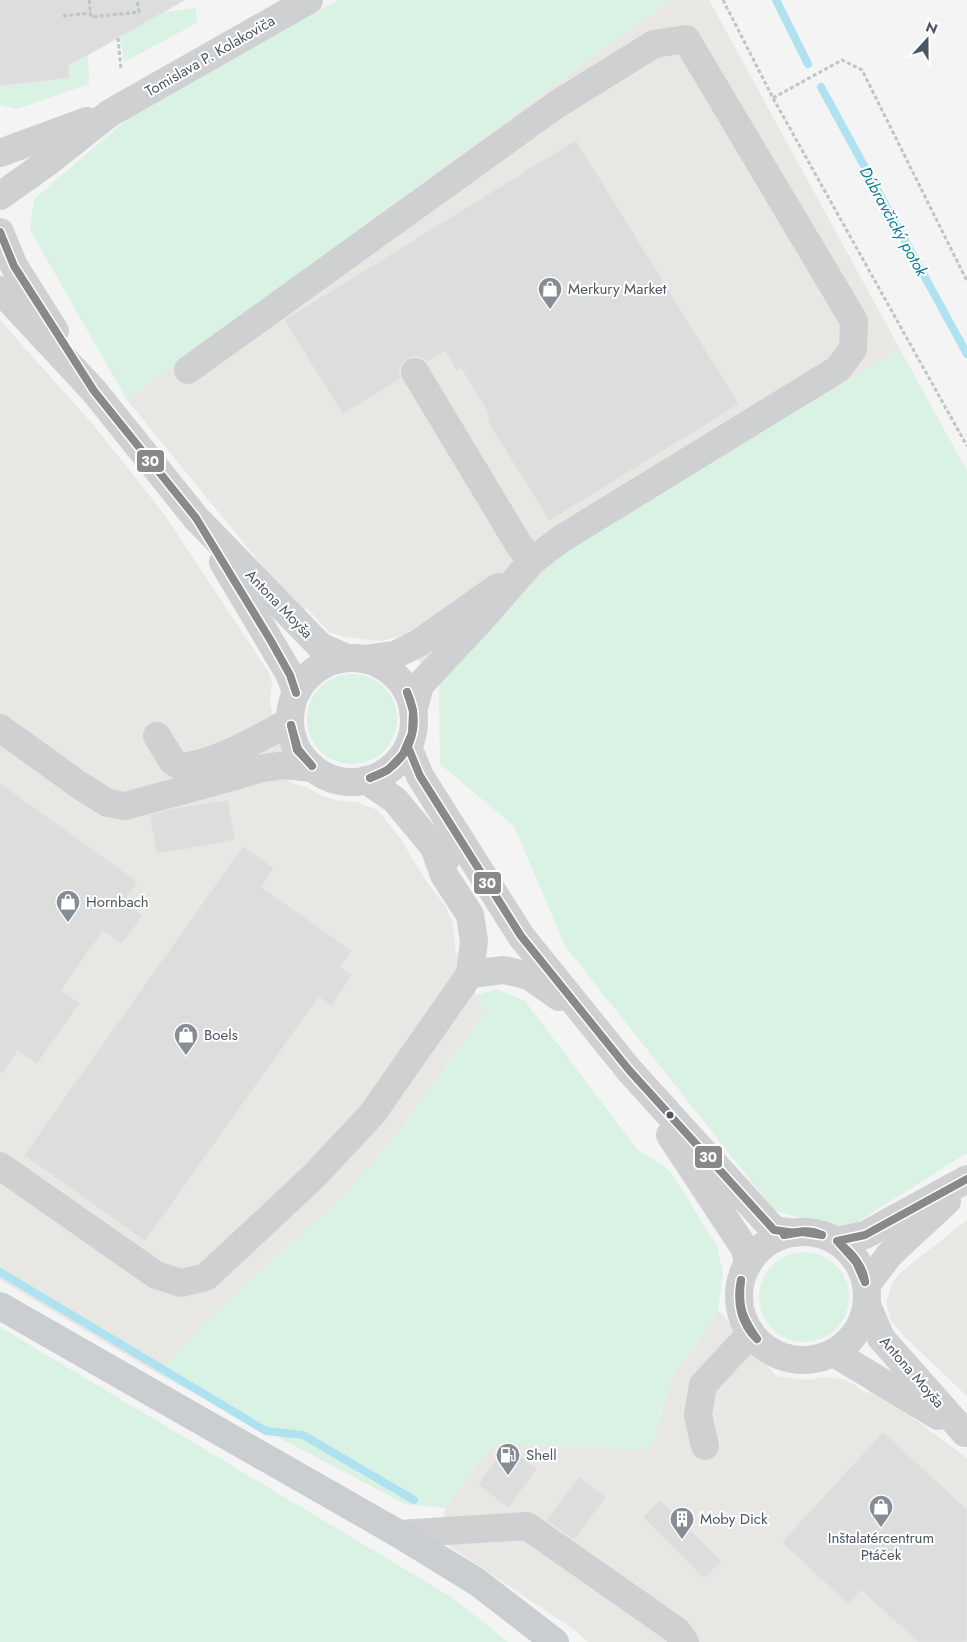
<svg xmlns="http://www.w3.org/2000/svg" width="967" height="1642" font-family="Jost,sans-serif">
	<rect width="100%" height="100%" fill="#f4f4f4"/>
	<g fill="#e8e7e3">
		<path d="M 670,0 L 709,0 L 900,349 L 568,548 L 439,683 L 397,637 L 381,641 L 344,637 L 329,632 L 307,608 L 300,612 L 127,400 Z"/>
		<path d="M 0,320 L 96,428 L 164,514 L 267,670 L 272,680 L 270,704 L 290,782 L 306,787 L 322,796 L 339,801 L 357,802 L 377,810 L 400,838 L 426,881 L 445,905 L 453,923 L 455,949 L 484,1013 L 394,1139 L 337,1201 L 207,1320 L 158,1374 L 0,1280 Z"/>
		<path d="M 967,1220 L 967,1396 L 904,1336 L 891,1321 L 886,1302 L 892,1284 L 900,1273 Z"/>
		<path d="M 718,1310 L 776,1376 L 808,1380 L 825,1377 L 843,1379 L 852,1383 L 867,1394 L 872,1388 L 967,1458 L 967,1642 L 588,1642 L 576,1631 L 440,1540 L 445,1508 L 493,1444 L 651,1450 L 673,1373 L 700,1340 Z"/>
	</g>
	<g fill="#d9f2e3">
		<path d="M 338,0 L 670,0 L 127,400 L 30,230 L 34,199 L 137,111 Z"/>
		<path d="M 196,8 L 197,23 L 124,62 L 120,37 L 88,55 L 89,84 L 17,109 L 0,105 L 0,86 L 70,78 L 68,66 L 87,55 L 84,26 L 164,12 Z"/>
		<path d="M 900,349 L 967,471 L 967,1153 L 843,1231 L 774,1210 L 565,946 L 514,826 L 440,764 L 439,683 L 568,548 Z"/>
		<circle cx="352" cy="719" r="45"/>
		<path d="M 497,989 L 525,1001 L 637,1149 L 664,1166 L 672,1174 L 717,1246 L 723,1272 L 718,1310 L 700,1340 L 673,1373 L 651,1450 L 493,1444 L 445,1508 L 405,1504 L 158,1374 L 207,1320 L 337,1201 L 394,1139 L 484,1013 L 476,995 Z"/>
		<circle cx="804" cy="1297" r="45"/>
		<path d="M 0,1327 L 453,1598 L 508,1642 L 0,1642 Z"/>
	</g>
	<g fill="none" stroke-linecap="round" stroke-linejoin="round">
		<g stroke="#aee2f0" stroke-width="8">
			<path d="M 776,0 L 808,64"/>
			<path d="M 821,87 L 967,354"/>
			<path d="M 0,1272 L 266,1431 L 303,1435 L 414,1500"/>
		</g>
	</g>
	<g fill="#ddddde" stroke="#e5e6e7">
		<path d="M 0,0 L 185,0 L 68,66 L 70,78 L 0,86 Z"/>
		<path d="M 576,140 L 739,404 L 549,521 L 490,425 L 487,411 L 461,368 L 457,371 L 445,351 L 427,362 L 422,358 L 415,356 L 407,359 L 401,365 L 399,372 L 401,378 L 343,414 L 284,320 Z"/>
		<path d="M 0,783 L 138,882 L 124,902 L 143,915 L 122,944 L 103,931 L 61,990 L 80,1003 L 37,1064 L 18,1051 L 0,1076 Z"/>
		<path d="M 228,800 L 235,840 L 156,854 L 150,815 L 176,808 Z"/>
		<path d="M 243,846 L 274,868 L 261,887 L 352,951 L 340,967 L 352,975 L 331,1006 L 319,997 L 145,1241 L 24,1155 Z"/>
		<path d="M 883,1432 L 967,1509 L 967,1642 L 918,1642 L 861,1590 L 848,1604 L 782,1542 Z"/>
		<path d="M 507,1446 L 537,1469 L 508,1508 L 478,1484 Z"/>
		<path d="M 579,1477 L 606,1497 L 574,1540 L 546,1520 Z"/>
		<path d="M 660,1500 L 722,1561 L 704,1579 L 643,1517 Z"/>
	</g>
	<g fill="none" stroke-linecap="round" stroke-linejoin="round">
		<g stroke="#bcc7c4" stroke-width="3" stroke-dasharray="4 2.5" stroke-linecap="butt">
			<path d="M 89,0 L 91,17 L 139,12 L 137,0"/>
			<path d="M 723,0 L 773,98 L 967,446"/>
			<path d="M 63,16 L 91,13"/>
			<path d="M 118,38 L 121,69"/>
			<path d="M 773,98 L 842,60 L 862,70 L 967,281"/>
		</g>
		<g stroke="#ced0d2" stroke-width="28">
			<path d="M 0,153 L 87,121"/>
			<path d="M 0,196 L 48,162 L 110,113 L 309,0"/>
			<path d="M 0,232 L 14,266 L 55,331"/>
			<path d="M 0,290 L 94,391 L 196,518 L 321,647 L 347,658"/>
			<path d="M 188,370 L 556,105 L 654,44 L 686,39 L 854,321 L 853,349 L 838,369 L 561,539 L 532,561 L 479,622 L 420,685 L 413,711"/>
			<path d="M 415,372 L 519,545 L 532,561"/>
			<path d="M 223,562 L 290,675 L 296,693"/>
			<circle cx="352" cy="720" r="62"/>
			<path d="M 365,659 L 395,655 L 419,643 L 498,587"/>
			<path d="M 0,728 L 79,785 L 108,803 L 125,806 L 236,776 L 258,769 L 284,765 L 312,768"/>
			<path d="M 157,736 L 173,762 L 183,767 C 220,761 256,740 289,722"/>
			<path d="M 408,747 L 420,776 L 521,936 L 629,1070 L 774,1230 L 796,1233"/>
			<path d="M 366,780 L 395,800 L 434,847 L 446,859"/>
			<path d="M 470,974 L 504,970 L 529,976 L 559,997"/>
			<path d="M 670,1135 L 745,1249 L 748,1264"/>
			<path d="M 0,1166 L 156,1275 L 181,1283 L 206,1277 L 314,1176 L 372,1114 L 470,974 L 474,941 L 470,915 L 444,875 L 434,847"/>
			<circle cx="803" cy="1296" r="64"/>
			<path d="M 837,1241 L 865,1235 L 967,1179"/>
			<path d="M 867,1284 L 890,1254 L 947,1201"/>
			<path d="M 867,1305 L 881,1338 L 965,1433"/>
			<path d="M 834,1353 L 938,1416"/>
			<path d="M 705,1446 L 698,1415 L 703,1385 L 751,1333"/>
			<path d="M 399,1534 L 527,1526 L 677,1631 L 685,1642"/>
		</g>
		<path stroke="#caced1" stroke-width="28" d="M 0,1306 L 399,1534 L 477,1582 L 555,1642"/>
		<defs>
			<g id="bus-1">
				<path d="M 0,232 L 14,266 L 94,391 L 196,518 L 271,641 L 290,675 L 296,693"/>
				<path d="M 291,725 L 298,749 L 312,766"/>
				<path d="M 291,725 L 297,750 L 312,766"/>
				<path d="M 408,747 L 420,776 L 521,936 L 629,1070 L 774,1230 L 796,1233"/>
				<path d="M 370,778 L 388,770 L 403,754 L 412,733 L 413,711 L 407,692"/>
				<path d="M 370,778 C 407,766 424,729 407,692"/>
				<path d="M 784,1235 C 795,1231 811,1229 822,1235"/>
				<path d="M 784,1235 L 802,1232 L 822,1235"/>
				<path d="M 837,1241 L 865,1235 L 967,1179"/>
				<path d="M 840,1244 C 852,1253 864,1267 865,1282"/>
				<path d="M 840,1244 L 856,1262 L 865,1282"/>
				<path d="M 741,1280 C 738,1307 742,1317 757,1339"/>
				<path d="M 741,1280 C 736,1302 741,1324 757,1339"/>
			</g>
		</defs>
		<use href="#bus-1" stroke="#fff" stroke-width="11"/>
		<use href="#bus-1" stroke="#898989" stroke-width="8"/>
	</g>
	<defs>
		<symbol id="shop-pin" viewBox="-11 -11 22 30"><path d="M0 17L-7.5 6A9.5 9.5 0 1 1 7.5 6Z" fill="#868d94" stroke="#fff"/><path d="M-5-2.5h2.3a2.7 3.5 0 0 1 5.4 0H5L5.5 6h-11ZM-1.5-2.5h3a1.5 2.3 0 0 0-3 0Z" fill="#fff"/></symbol>
		<symbol id="fuel-pin" viewBox="-11 -11 22 30"><path d="M0 17L-7.5 6A9.5 9.5 0 1 1 7.5 6Z" fill="#868d94" stroke="#fff"/><path d="M-5.5-6h7V0h2V4h1.3V-2.5L3-4.5l.8-.8L6-3V5H2.5V1h-1V6h-7ZM-4.2-4.7v3.2H.2V-4.7Z" fill="#fff"/></symbol>
		<symbol id="building-pin" viewBox="-11 -11 22 30"><path d="M0 17L-7.5 6A9.5 9.5 0 1 1 7.5 6Z" fill="#868d94" stroke="#fff"/><path d="M-4-6H4V6H1V3H-1V6H-4ZM-2.5-4.3h1.7v1.8h-1.7ZM.8-4.3h1.7v1.8H.8ZM-2.5-1h1.7V.8h-1.7ZM.8-1h1.7V.8H.8Z" fill="#fff"/></symbol>
	</defs>
	<g fill-rule="evenodd">
		<use href="#shop-pin" x="536" y="275" width="28" height="38"/>
		<use href="#shop-pin" x="54" y="888" width="28" height="38"/>
		<use href="#shop-pin" x="172" y="1021" width="28" height="38"/>
		<use href="#fuel-pin" x="494" y="1441" width="28" height="38"/>
		<use href="#shop-pin" x="867" y="1493" width="28" height="38"/>
		<use href="#building-pin" x="668" y="1505" width="28" height="38"/>
	</g>
	<circle fill="#4a5661" stroke="#fff" stroke-width="2" cx="670" cy="1115" r="4.5"/>
	<g text-anchor="middle" stroke-width="4" stroke-linejoin="round" paint-order="stroke">
		<g font-size="15" fill="#4a5661" stroke="#fff">
			<text transform="translate(210 56) rotate(-30)" y="5">Tomislava P. Kolakoviča</text>
			<text transform="translate(279 604) rotate(46)" y="5">Antona Moyša</text>
			<text transform="translate(912 1372) rotate(49)" y="5">Antona Moyša</text>
		</g>
		<g font-size="15" fill="#4a5661" stroke="#fff" text-anchor="start">
			<text x="568" y="294">Merkury Market</text>
			<text x="86" y="907">Hornbach</text>
			<text x="204" y="1040">Boels</text>
			<text x="526" y="1460">Shell</text>
			<text x="700" y="1524">Moby Dick</text>
			<text x="881" y="1543" text-anchor="middle">Inštalatércentrum<tspan x="881" dy="17">Ptáček</tspan></text>
		</g>
		<g font-size="16" font-style="italic" fill="#0c7c9b" stroke="#fff">
			<text transform="translate(894 221) rotate(61)" y="6">Dúbravčický potok</text>
		</g>
	</g>
	<g stroke="#fff" stroke-width="2">
		<rect x="136" y="449" width="29" height="24" rx="5" fill="#898989"/>
		<rect x="473" y="871" width="29" height="24" rx="5" fill="#898989"/>
		<rect x="694" y="1145" width="29" height="24" rx="5" fill="#898989"/>
	</g>
	<g font-size="14" text-anchor="middle" font-weight="bold" fill="#fff">
		<text x="150" y="466">30</text>
		<text x="487" y="888">30</text>
		<text x="708" y="1162">30</text>
	</g>
	<g transform="translate(927 40) rotate(21)" stroke="#ffffff" stroke-width="4" paint-order="stroke">
	<path d="M0-4L9 19L0 12L-9 19Z" fill="#4a5661"/>
	<text y="-8" font-size="14" font-weight="bold" text-anchor="middle" fill="#4a5661">N</text>
	</g>
</svg>
